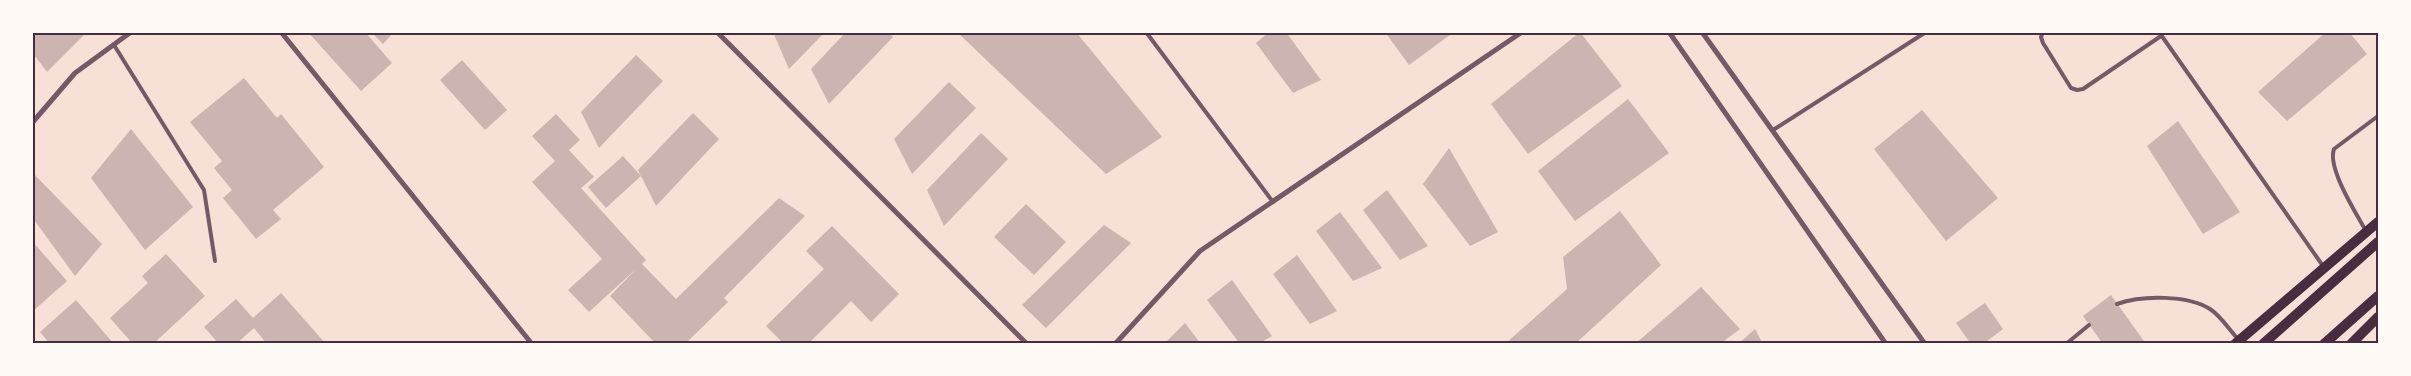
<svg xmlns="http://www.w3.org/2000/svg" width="2411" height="376" font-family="'Exo 2',sans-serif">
	<rect width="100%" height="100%" fill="#f7e1d7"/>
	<g fill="#ccb4b1">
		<path d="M 32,32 L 87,32 L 47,72 L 32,52 Z"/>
		<path d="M 308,32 L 365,32 L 392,63 L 361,91 Z"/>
		<path d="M 371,32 L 394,32 L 383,44 Z"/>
		<path d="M 773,32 L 825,32 L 789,69 Z"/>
		<path d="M 846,32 L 888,32 L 893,37 L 829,104 L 811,69 Z"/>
		<path d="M 957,32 L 1076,32 L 1162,137 L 1106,174 Z"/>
		<path d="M 1269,32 L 1286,32 L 1321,80 L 1293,93 L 1256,43 Z"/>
		<path d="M 1385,32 L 1454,32 L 1409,65 Z"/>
		<path d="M 1580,32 L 1622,86 L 1528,154 L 1491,104 Z"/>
		<path d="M 2326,32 L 2349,32 L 2367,54 L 2287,121 L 2258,92 Z"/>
		<path d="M 636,55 L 663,81 L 599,148 L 581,112 Z"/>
		<path d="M 462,60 L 507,110 L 485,130 L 440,80 Z"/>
		<path d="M 244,78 L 277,118 L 281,114 L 324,167 L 273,210 L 281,219 L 256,239 L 223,198 L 232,190 L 214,168 L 222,161 L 190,122 Z"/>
		<path d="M 949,82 L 976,108 L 912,174 L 894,139 Z"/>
		<path d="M 1628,99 L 1669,153 L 1575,221 L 1538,171 Z"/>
		<path d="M 1922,110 L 1998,198 L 1946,241 L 1874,149 Z"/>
		<path d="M 693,113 L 719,139 L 656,206 L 641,176 L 606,208 L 588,187 L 623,156 L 641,176 L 638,170 Z"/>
		<path d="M 556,114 L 580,140 L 569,150 L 594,177 L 581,188 L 646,260 L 642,264 L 676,299 L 779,198 L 805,216 L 724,298 L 728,302 L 685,344 L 656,344 L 610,296 L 636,269 L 589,312 L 568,290 L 602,259 L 532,182 L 555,161 L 532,136 Z"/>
		<path d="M 2178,121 L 2240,212 L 2203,234 L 2147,146 Z"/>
		<path d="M 131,129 L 193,207 L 145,250 L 91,178 Z"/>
		<path d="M 981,133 L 1008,159 L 944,226 L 927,190 Z"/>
		<path d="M 1449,148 L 1498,232 L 1470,246 L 1423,184 Z"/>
		<path d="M 32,172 L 102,244 L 75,276 L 32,217 Z"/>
		<path d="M 1387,190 L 1428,246 L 1400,260 L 1363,210 Z"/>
		<path d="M 1026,204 L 1066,242 L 1034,275 L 994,237 Z"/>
		<path d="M 1620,211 L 1661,265 L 1575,344 L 1505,344 L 1567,289 L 1563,257 Z"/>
		<path d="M 1340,212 L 1382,268 L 1353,281 L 1316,231 Z"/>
		<path d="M 1104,225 L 1131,243 L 1046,328 L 1022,305 Z"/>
		<path d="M 832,226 L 899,294 L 871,322 L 851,301 L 808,344 L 784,344 L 766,326 L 824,269 L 806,251 Z"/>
		<path d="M 32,241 L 67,281 L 32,312 Z"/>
		<path d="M 166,254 L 205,296 L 153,344 L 133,344 L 110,318 L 148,283 L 142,276 Z"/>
		<path d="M 1297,255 L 1337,311 L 1310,324 L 1273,274 Z"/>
		<path d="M 1232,280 L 1272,336 L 1258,344 L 1240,344 L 1207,300 Z"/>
		<path d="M 1701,287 L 1740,329 L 1720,344 L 1635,344 Z"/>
		<path d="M 281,293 L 326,344 L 267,344 L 254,328 L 236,344 L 219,344 L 204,327 L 236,299 L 253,318 Z"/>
		<path d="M 2111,295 L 2146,344 L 2103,344 L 2083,316 Z"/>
		<path d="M 76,300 L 114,344 L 50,344 L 40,332 Z"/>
		<path d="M 1985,303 L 2003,329 L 1983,344 L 1971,344 L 1956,323 Z"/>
		<path d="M 1185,323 L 1201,344 L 1164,344 Z"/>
		<path d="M 1755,329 L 1763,344 L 1738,344 Z"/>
	</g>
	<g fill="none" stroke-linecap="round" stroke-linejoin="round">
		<g stroke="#755966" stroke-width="4">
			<path d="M 1146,32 L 1273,202"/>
			<path d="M 2043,32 L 2041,37 L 2043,43 L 2071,88 L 2077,90 L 2083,89 L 2161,36"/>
			<path d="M 2159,32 L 2323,266"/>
			<path d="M 114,45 L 204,190 L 215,261"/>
			<path d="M 1773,130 L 1926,32"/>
			<path d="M 2366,231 C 2356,213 2327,168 2334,149 L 2378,116"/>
			<path d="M 2117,304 C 2142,295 2188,295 2210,309 C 2221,316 2230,331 2239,340"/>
			<path d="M 2066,344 L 2089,325"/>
		</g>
		<g stroke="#755966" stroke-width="5">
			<path d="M 281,32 L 532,344"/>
			<path d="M 717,32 L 1027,344"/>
			<path d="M 1669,32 L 1886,344"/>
			<path d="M 1702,32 L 1925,344"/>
			<path d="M 32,123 L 75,73 L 131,32"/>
			<path d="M 1115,344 L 1200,251 L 1522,32"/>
		</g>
		<g stroke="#4a2c40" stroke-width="10">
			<path d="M 2235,344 L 2378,222"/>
			<path d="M 2263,344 L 2378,242"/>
			<path d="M 2324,344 L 2378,296"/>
			<path d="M 2351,344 L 2378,317"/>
		</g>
	</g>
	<rect width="2411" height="376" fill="none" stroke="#fffaf5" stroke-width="68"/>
	<rect x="34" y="34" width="2343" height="308" fill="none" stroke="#4a2c40" stroke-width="2"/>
</svg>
